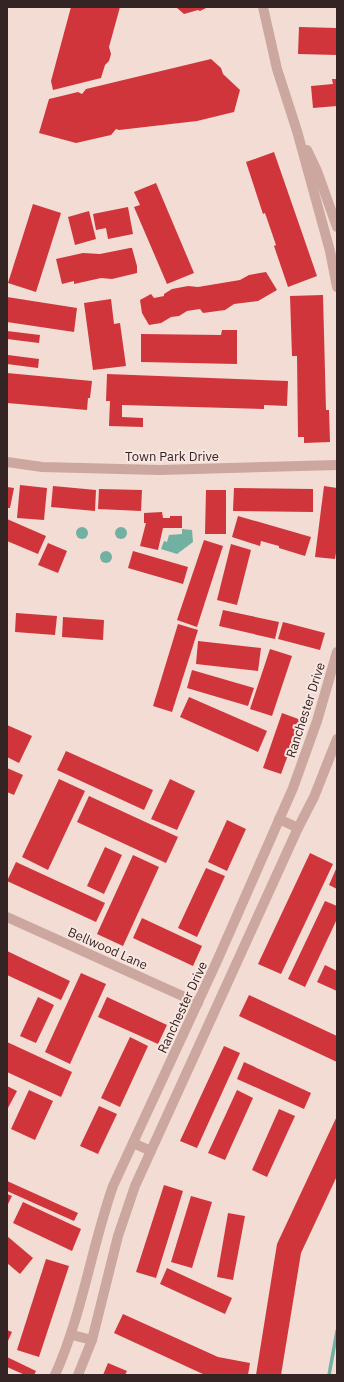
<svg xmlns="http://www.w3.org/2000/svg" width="344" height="1382" font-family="'IBM Plex Sans',sans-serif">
	<rect width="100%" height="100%" fill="#f2dcd4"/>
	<g fill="#72b1a2">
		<circle cx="121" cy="533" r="6"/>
		<circle cx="82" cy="533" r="6"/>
		<path d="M 182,529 L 192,530 L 193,542 L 177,554 L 161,549 L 164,541 L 167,542 L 169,535 L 182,534 Z"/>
		<circle cx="106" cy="557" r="6"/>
	</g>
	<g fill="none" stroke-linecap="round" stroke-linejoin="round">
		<path stroke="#72b1a2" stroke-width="3.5" d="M 329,1375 L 337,1331"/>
	</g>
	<g fill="#d0353b">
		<path d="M 71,7 L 120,7 L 109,47 L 111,54 L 109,61 L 105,65 L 101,78 L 53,90 L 51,81 Z"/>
		<path d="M 176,7 L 206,7 L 206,8 L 200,11 L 198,10 L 184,14 Z"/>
		<path d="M 299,27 L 337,28 L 337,55 L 298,54 Z"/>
		<path d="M 211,59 L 221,68 L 223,74 L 240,90 L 234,112 L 197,121 L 119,130 L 116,129 L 111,135 L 76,143 L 39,133 L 49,99 L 78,92 L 82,94 L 86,89 Z"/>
		<path d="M 332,79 L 337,79 L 337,106 L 313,108 L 311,86 L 333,84 Z"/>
		<path d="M 274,152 L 317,276 L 288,287 L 274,246 L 276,245 L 265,213 L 263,214 L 246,162 Z"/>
		<path d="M 156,183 L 194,273 L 167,284 L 134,207 L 140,205 L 134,192 Z"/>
		<path d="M 33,204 L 61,213 L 36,292 L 8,283 Z"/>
		<path d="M 128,207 L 133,234 L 108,239 L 106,228 L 96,230 L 93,214 Z"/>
		<path d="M 89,211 L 96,239 L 75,245 L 68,217 Z"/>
		<path d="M 130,248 L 132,248 L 137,266 L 137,273 L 112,279 L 101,278 L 74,284 L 74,281 L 62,284 L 56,259 L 83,253 L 100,254 Z"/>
		<path d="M 266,272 L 277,290 L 258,301 L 234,304 L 225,310 L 203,313 L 200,309 L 187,311 L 179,316 L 171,317 L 161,323 L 149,325 L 142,313 L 140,300 L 151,294 L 154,298 L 164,296 L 164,294 L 172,289 L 188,286 L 198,287 L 240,280 L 249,275 Z"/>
		<path d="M 323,295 L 326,410 L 329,410 L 330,442 L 304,443 L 304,437 L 298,437 L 297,356 L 292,356 L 290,296 Z"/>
		<path d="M 7,297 L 77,308 L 74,332 L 7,322 Z"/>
		<path d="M 111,299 L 114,324 L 120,323 L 126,366 L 93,370 L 84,303 Z"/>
		<path d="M 222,330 L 237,330 L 237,364 L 141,362 L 141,334 L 221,335 Z"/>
		<path d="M 7,331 L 40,335 L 39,343 L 7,339 Z"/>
		<path d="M 8,355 L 39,359 L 38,368 L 7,364 Z"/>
		<path d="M 7,373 L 92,381 L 90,398 L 88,398 L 87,410 L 7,403 Z"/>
		<path d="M 107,374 L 288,381 L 287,406 L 264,405 L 264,409 L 122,405 L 122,417 L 143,418 L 143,427 L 109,426 L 110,401 L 106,401 Z"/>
		<path d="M 20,485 L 47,488 L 44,520 L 17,518 Z"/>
		<path d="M 53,486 L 96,490 L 95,511 L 51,507 Z"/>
		<path d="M 324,486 L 337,488 L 337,547 L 335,559 L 315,557 Z"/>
		<path d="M 7,487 L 14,488 L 10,508 L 7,508 Z"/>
		<path d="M 234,488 L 313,489 L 313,512 L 233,511 Z"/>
		<path d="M 99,489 L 142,490 L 141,511 L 98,509 Z"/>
		<path d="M 206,490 L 226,490 L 226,534 L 205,534 Z"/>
		<path d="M 162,512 L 163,518 L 170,518 L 170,516 L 182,516 L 182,528 L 163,528 L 158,550 L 140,546 L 146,523 L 144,523 L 144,513 Z"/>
		<path d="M 238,516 L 311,537 L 305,556 L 279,548 L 279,546 L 261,541 L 260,546 L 232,537 Z"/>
		<path d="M 7,519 L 46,536 L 38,554 L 7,541 Z"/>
		<path d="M 204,540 L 223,546 L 197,627 L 177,620 Z"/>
		<path d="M 48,543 L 67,551 L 58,573 L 38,565 Z"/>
		<path d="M 231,544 L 251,550 L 237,605 L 217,600 Z"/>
		<path d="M 133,551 L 188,567 L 183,584 L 128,568 Z"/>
		<path d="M 223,610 L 279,622 L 275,639 L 219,626 Z"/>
		<path d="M 16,613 L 57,616 L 55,635 L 15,632 Z"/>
		<path d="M 63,617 L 104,620 L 103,640 L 62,637 Z"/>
		<path d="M 283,622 L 325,633 L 320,650 L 278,639 Z"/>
		<path d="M 178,624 L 198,630 L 172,712 L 153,706 Z"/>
		<path d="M 198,641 L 261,648 L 258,671 L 196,664 Z"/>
		<path d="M 270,649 L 292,656 L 272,716 L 250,709 Z"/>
		<path d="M 192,670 L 254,688 L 248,706 L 187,688 Z"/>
		<path d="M 189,697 L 267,731 L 258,752 L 180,717 Z"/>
		<path d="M 282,713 L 301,720 L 281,774 L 263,768 Z"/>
		<path d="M 7,725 L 32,736 L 19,763 L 7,757 Z"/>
		<path d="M 66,751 L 153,790 L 144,810 L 57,770 Z"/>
		<path d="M 7,768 L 23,775 L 14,795 L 7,792 Z"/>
		<path d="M 59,779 L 85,791 L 48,870 L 22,857 Z"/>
		<path d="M 170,779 L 195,791 L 177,830 L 151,819 Z"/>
		<path d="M 89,796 L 178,837 L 166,863 L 77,822 Z"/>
		<path d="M 227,820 L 246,829 L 227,871 L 208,862 Z"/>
		<path d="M 105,847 L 122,855 L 104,894 L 87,886 Z"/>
		<path d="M 310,853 L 333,864 L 281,974 L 258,964 Z"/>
		<path d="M 133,855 L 159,867 L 123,946 L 97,934 Z"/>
		<path d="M 16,862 L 105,903 L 96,922 L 7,881 Z"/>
		<path d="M 206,868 L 225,876 L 197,937 L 178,928 Z"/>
		<path d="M 336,869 L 337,870 L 337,889 L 329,885 Z"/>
		<path d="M 325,901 L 337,906 L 337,919 L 305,987 L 288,979 Z"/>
		<path d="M 142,918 L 202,946 L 193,966 L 133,938 Z"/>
		<path d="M 7,951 L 70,981 L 61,1000 L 7,975 Z"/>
		<path d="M 325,965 L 337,971 L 337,991 L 317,982 Z"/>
		<path d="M 81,973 L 106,984 L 70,1064 L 45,1052 Z"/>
		<path d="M 249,995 L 337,1036 L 337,1062 L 239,1016 Z"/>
		<path d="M 38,997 L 54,1005 L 36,1043 L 20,1036 Z"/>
		<path d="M 107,997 L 167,1025 L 158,1044 L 98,1017 Z"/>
		<path d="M 130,1037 L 148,1046 L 120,1107 L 101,1098 Z"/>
		<path d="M 7,1042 L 72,1072 L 61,1097 L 7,1072 Z"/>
		<path d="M 224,1046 L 240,1053 L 197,1148 L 180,1141 Z"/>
		<path d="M 244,1062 L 311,1093 L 304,1109 L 237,1079 Z"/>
		<path d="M 7,1086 L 17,1091 L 8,1108 L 7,1108 Z"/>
		<path d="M 29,1090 L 53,1101 L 35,1140 L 11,1129 Z"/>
		<path d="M 237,1090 L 253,1098 L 225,1160 L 208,1153 Z"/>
		<path d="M 99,1106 L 117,1114 L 98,1154 L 80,1146 Z"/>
		<path d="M 279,1109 L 295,1116 L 267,1177 L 252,1170 Z"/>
		<path d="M 337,1116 L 337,1176 L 301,1253 L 281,1375 L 256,1375 L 277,1244 Z"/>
		<path d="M 7,1181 L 78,1213 L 74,1221 L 7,1191 Z"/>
		<path d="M 164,1185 L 183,1191 L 156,1278 L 136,1272 Z"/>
		<path d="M 7,1194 L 12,1196 L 7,1206 Z"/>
		<path d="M 191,1196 L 212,1202 L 192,1268 L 171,1262 Z"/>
		<path d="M 23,1202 L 81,1229 L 72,1251 L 13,1223 Z"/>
		<path d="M 228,1213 L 245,1216 L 233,1280 L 217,1277 Z"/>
		<path d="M 7,1236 L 33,1258 L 20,1274 L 7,1263 Z"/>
		<path d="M 46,1259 L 69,1266 L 39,1357 L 17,1350 Z"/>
		<path d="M 167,1268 L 232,1298 L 225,1314 L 160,1284 Z"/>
		<path d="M 123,1314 L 218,1357 L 250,1363 L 248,1375 L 205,1375 L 114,1333 Z"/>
		<path d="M 7,1330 L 12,1332 L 7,1343 Z"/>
		<path d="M 7,1357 L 36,1371 L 34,1375 L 25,1375 L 7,1367 Z"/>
		<path d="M 108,1363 L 127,1371 L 125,1375 L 103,1375 Z"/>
	</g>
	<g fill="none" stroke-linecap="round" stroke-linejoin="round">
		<path stroke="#cba7a0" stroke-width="10" d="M 7,917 L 198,1003"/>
		<g stroke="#cba7a0" stroke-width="10">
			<path d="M 263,7 L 277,69 L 297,131 L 330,251 L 337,287"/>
			<path d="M 307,150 L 317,171 L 337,227"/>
			<path d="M 7,462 L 42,467 L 160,470 L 337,465"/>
			<path d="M 279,819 L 298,828"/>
			<path d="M 133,1143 L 151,1151"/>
			<path d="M 72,1335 L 92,1340"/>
			<path d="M 55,1375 C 82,1315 91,1249 113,1186 L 217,961 L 293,788 L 317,721 L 337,652"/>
			<path d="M 78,1375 L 92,1340 L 118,1236 L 135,1186 L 298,828 L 314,797 L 337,739"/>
		</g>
	</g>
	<g text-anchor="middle" stroke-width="4" stroke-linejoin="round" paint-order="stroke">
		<g font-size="13" fill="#342424" stroke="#fae7e1">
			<text x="172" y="461">Town Park Drive</text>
			<text transform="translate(305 710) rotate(-72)" y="5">Ranchester Drive</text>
			<text transform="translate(108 948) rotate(24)" y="5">Bellwood Lane</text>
			<text transform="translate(182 1007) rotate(-65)" y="5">Ranchester Drive</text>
		</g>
	</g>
	<rect width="344" height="1382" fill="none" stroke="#342424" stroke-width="16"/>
</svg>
